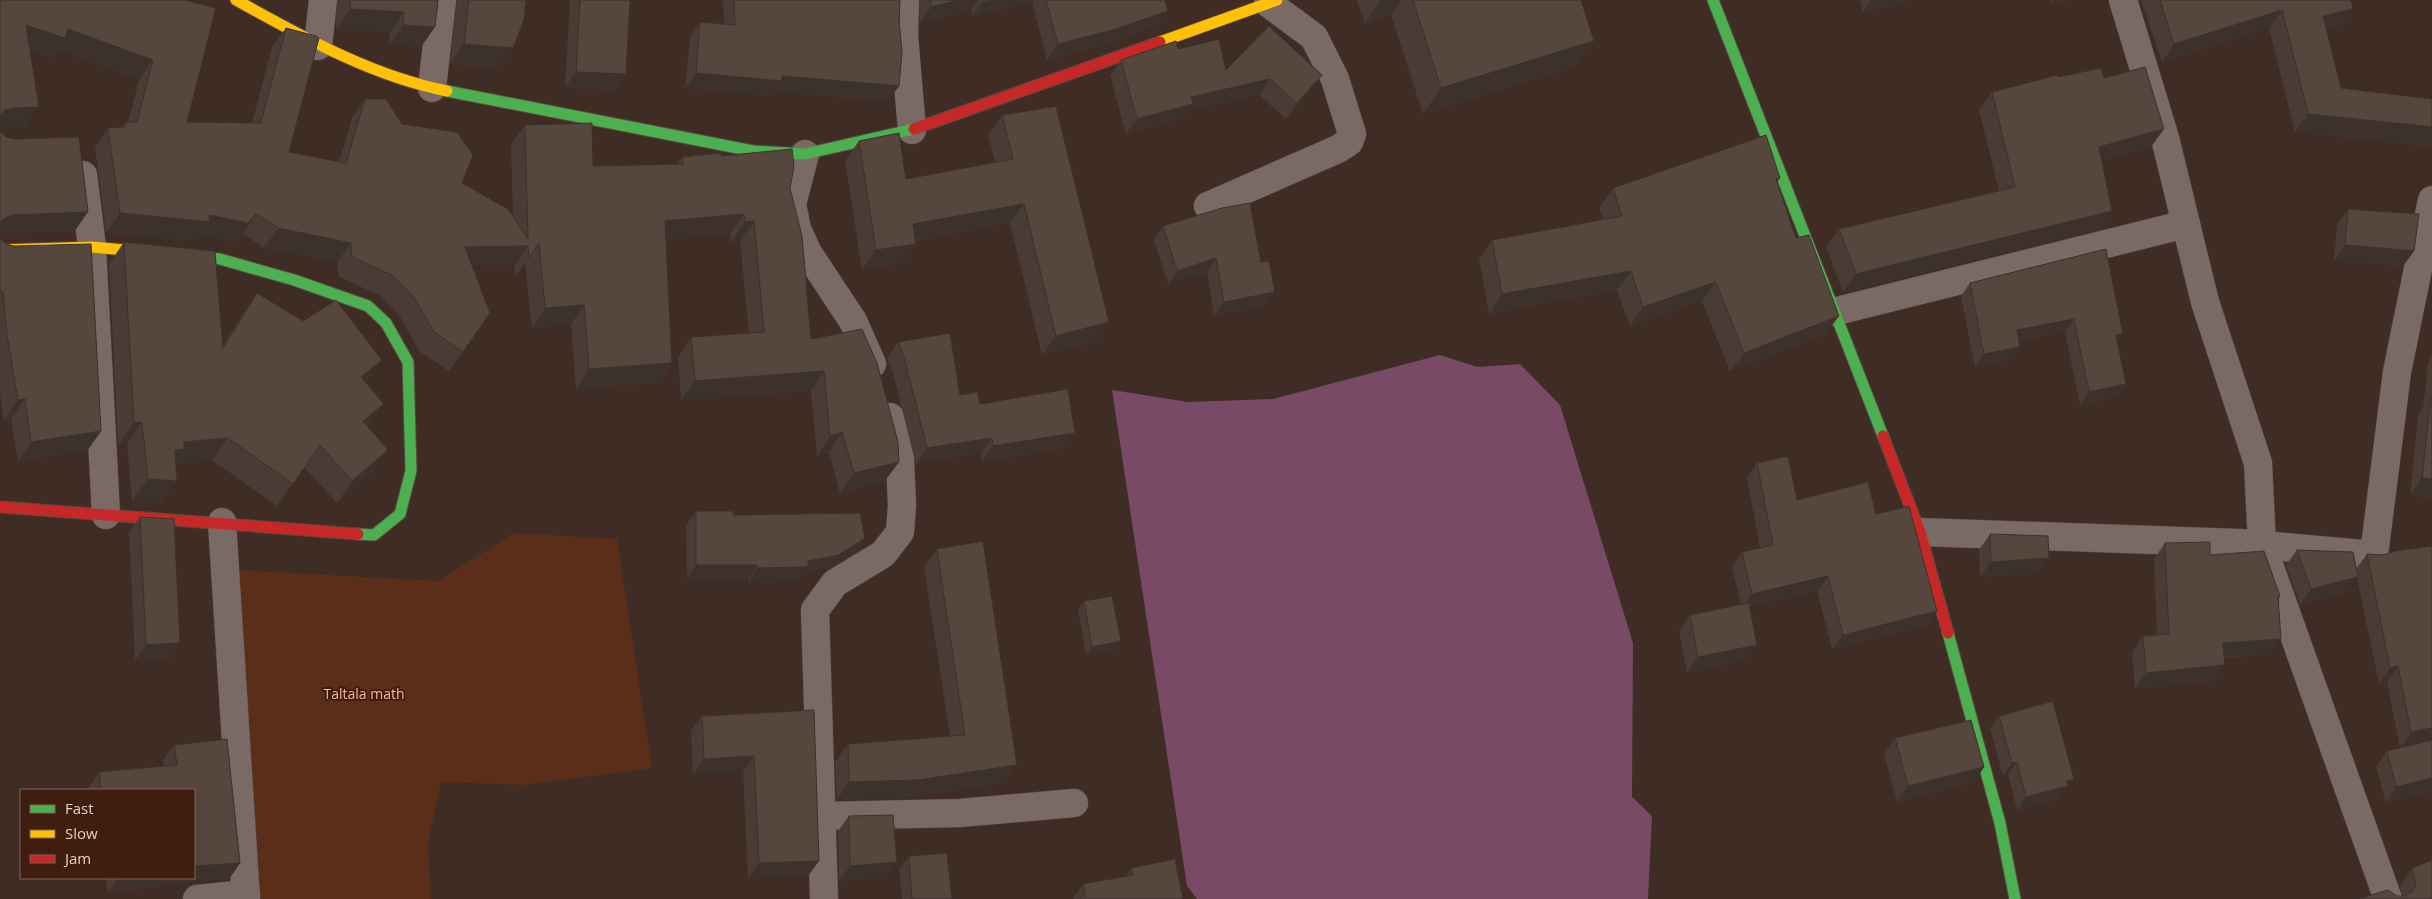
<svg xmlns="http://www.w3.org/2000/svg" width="2432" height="899" font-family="'Open Sans',sans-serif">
	<rect width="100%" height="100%" fill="#3f2c24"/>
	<path fill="#5b2e1a" d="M 513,533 L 617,539 L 652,768 L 524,785 L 441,782 L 428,844 L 431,899 L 259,899 L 238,570 L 439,581 Z"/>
	<path fill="#794a66" d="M 1440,355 L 1477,367 L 1520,364 L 1560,405 L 1633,643 L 1632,797 L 1652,816 L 1648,899 L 1197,899 L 1187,886 L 1112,390 L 1188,402 L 1273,399 Z"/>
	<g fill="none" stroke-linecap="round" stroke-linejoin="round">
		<defs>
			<g id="street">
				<path d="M 905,0 L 904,36 L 912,130"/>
				<path d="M 2123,0 L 2165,138 L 2205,302 L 2258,463 L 2262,545 L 2388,899"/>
				<path d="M 318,46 L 323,0"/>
				<path d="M 432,88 L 442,0"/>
				<path d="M 805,154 L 792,204 L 797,229 L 808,253 L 853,321 L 872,364"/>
				<path d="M 83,175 L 92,247 L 106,515"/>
				<path d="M 1208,206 L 1338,149 L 1349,142 L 1352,134 L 1335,79 L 1314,37 L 1268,3"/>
				<path d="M 1833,312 L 2186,224"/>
				<path d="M 222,522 L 246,899"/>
				<path d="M 1920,532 L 2239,543 L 2374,555 L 2397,372 L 2432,200"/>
				<path d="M 822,816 L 960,813 L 1074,803"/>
				<path d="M 197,899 L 246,894"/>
				<path d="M 824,899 L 815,610 L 835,583 L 883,554 L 900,532 L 902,505 L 900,459 L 890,417"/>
			</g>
			<g id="fast">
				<path d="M 1713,0 L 1883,436"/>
				<path d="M 447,91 L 753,151 L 805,154 L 914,129"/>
				<path d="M 190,256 L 220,259 L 294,280 L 368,306 L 386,323 L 408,362 L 411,471 L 400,514 L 374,535 L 358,534"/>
				<path d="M 1948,633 L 2000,823 L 2015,899"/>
			</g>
			<g id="slow">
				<path d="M 236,0 C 303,37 371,76 447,91"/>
				<path d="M 1160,42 L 1277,0"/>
				<path d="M 0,250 L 92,247 L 190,256"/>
			</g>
			<g id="jam">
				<path d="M 914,129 L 1160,42"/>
				<path d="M 1883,436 L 1920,532 L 1948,633"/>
				<path d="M 0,507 L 358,534"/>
			</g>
		</defs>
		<use href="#street" stroke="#5a4943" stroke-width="29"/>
		<use href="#fast" stroke="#5a4943" stroke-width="13"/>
		<use href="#slow" stroke="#5a4943" stroke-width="13"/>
		<use href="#jam" stroke="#5a4943" stroke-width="13"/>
		<use href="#street" stroke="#796a65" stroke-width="28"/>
		<use href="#fast" stroke="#4caf50" stroke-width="11"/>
		<use href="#slow" stroke="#ffc107" stroke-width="11"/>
		<use href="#jam" stroke="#c62828" stroke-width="11"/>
	</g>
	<g fill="#493c35">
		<path d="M 0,0 L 185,0 L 187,122 L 252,123 L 272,47 L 286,28 L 289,152 L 339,162 L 352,118 L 365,99 L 402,124 L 462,183 L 513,216 L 511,145 L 525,125 L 593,166 L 677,164 L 682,157 L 721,156 L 790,188 L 811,339 L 885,481 L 840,493 L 829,452 L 817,456 L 811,391 L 681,400 L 678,357 L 691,337 L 749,333 L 740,241 L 731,242 L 730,234 L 666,239 L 672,363 L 659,383 L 576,389 L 571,324 L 532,328 L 525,263 L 515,277 L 515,265 L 472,266 L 490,313 L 449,371 L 420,352 L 399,315 L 379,295 L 339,277 L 337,262 L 264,248 L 243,234 L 235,242 L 200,235 L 196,241 L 106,233 L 95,147 L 108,128 L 121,127 L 125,122 L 128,122 L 139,80 L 58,50 L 52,58 L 30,51 L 25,127 Z"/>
		<path d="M 337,0 L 438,0 L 421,47 L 389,45 L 390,32 L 336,29 Z"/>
		<path d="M 457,0 L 526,0 L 513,48 L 499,68 L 450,64 Z"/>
		<path d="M 570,0 L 630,0 L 626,74 L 615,90 L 565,88 Z"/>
		<path d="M 723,0 L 900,0 L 899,86 L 888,101 L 774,92 L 771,96 L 685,88 L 690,38 L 700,22 L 724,24 Z"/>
		<path d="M 919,0 L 1165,0 L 1168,11 L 1157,26 L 1102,46 L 1047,60 L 1032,2 L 972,17 L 971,10 L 920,23 Z"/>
		<path d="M 1357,0 L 1581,0 L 1594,41 L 1575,67 L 1423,114 L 1391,15 L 1365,24 Z"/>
		<path d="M 1860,0 L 1909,0 L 1907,3 L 1863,12 Z"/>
		<path d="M 2050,0 L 2073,0 L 2051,5 Z"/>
		<path d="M 2141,0 L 2351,0 L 2340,27 L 2326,30 L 2341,88 L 2430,147 L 2295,132 L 2269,28 L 2162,62 Z"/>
		<path d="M 1269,26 L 1311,91 L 1286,119 L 1259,95 L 1188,111 L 1182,119 L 1126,134 L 1110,76 L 1121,60 L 1178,49 L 1226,70 Z"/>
		<path d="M 2058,77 L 2104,78 L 2151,147 L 2102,161 L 2112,211 L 2100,229 L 1843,292 L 1826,247 L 1839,229 L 1999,191 L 1979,110 L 1992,92 Z"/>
		<path d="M 1002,115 L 1109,322 L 1096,342 L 1042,355 L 1010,223 L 916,241 L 916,244 L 902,263 L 862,270 L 845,161 L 859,141 L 906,179 L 995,162 L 988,135 Z"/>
		<path d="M 1780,178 L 1777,183 L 1825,335 L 1730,372 L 1702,301 L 1630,326 L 1617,290 L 1489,314 L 1479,259 L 1492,240 L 1603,219 L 1599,208 L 1613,188 Z"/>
		<path d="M 2348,209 L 2414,251 L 2403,266 L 2334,261 L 2337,224 Z"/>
		<path d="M 1163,226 L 1261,262 L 1266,306 L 1214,315 L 1207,272 L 1168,284 L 1154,240 Z"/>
		<path d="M 0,237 L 101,431 L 87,451 L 18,461 L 11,419 L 4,420 L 0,393 Z"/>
		<path d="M 124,242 L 223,345 L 242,315 L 257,293 L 367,382 L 366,383 L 384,404 L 367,426 L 388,450 L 372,472 L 337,503 L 304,467 L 277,506 L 212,460 L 176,464 L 161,503 L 132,501 L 127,444 L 118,445 L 109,264 Z"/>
		<path d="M 1970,283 L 2123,334 L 2117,342 L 2126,384 L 2117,397 L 2080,405 L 2065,332 L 2019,341 L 2020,347 L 2011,360 L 1975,367 L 1961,296 Z"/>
		<path d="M 898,342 L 960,395 L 980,404 L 1064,448 L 982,462 L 981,453 L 916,464 L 893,373 L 887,358 Z"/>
		<path d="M 2432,356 L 2432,498 L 2410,496 L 2418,414 L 2423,407 L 2428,363 Z"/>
		<path d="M 1757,463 L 1797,500 L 1876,514 L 1927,626 L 1832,649 L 1817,591 L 1749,607 L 1746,660 L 1687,673 L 1679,631 L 1690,615 L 1741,604 L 1732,567 L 1742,552 L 1760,548 L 1747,478 Z"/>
		<path d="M 696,511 L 733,515 L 865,538 L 856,552 L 829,568 L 804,574 L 799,581 L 748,582 L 748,579 L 687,579 L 686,525 Z"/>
		<path d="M 140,517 L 180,643 L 169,659 L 135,661 L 129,532 Z"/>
		<path d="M 1990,534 L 2049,558 L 2038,573 L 1980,577 L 1979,550 Z"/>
		<path d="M 2165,543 L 2210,555 L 2280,596 L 2279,599 L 2270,654 L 2224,658 L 2214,681 L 2135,689 L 2132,652 L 2143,636 L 2157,635 L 2154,559 Z"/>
		<path d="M 937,549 L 1004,783 L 905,798 L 837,800 L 835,762 L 848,744 L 950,736 L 924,567 Z"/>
		<path d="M 2297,550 L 2356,569 L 2367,554 L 2384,555 L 2431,792 L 2386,803 L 2376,767 L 2387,751 L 2400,748 L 2387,682 L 2379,683 L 2357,578 L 2347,593 L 2300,604 L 2286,565 Z"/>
		<path d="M 1084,601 L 1116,650 L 1086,655 L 1078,609 Z"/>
		<path d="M 814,710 L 808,876 L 748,878 L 743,772 L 693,774 L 691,731 L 702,716 Z"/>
		<path d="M 1999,716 L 2074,779 L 2065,792 L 2064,792 L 2059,799 L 2017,810 L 2008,774 L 2003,776 L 1990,728 Z"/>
		<path d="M 1895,738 L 1984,767 L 1973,783 L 1897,802 L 1884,754 Z"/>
		<path d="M 174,745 L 240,863 L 229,879 L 162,883 L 160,887 L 108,892 L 106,878 L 194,878 L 194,790 L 89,790 L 88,788 L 99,772 L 164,766 L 163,760 Z"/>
		<path d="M 849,816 L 897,862 L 886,878 L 839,881 L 838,831 Z"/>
		<path d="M 909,856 L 952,899 L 902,899 L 899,870 Z"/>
		<path d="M 1131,868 L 1183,899 L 1073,899 L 1073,898 L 1083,884 L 1126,876 Z"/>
		<path d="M 2412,868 L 2432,899 L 2397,896 L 2402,896 L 2400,886 Z"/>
	</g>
	<g fill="#3c312b">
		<path d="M 959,0 L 978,0 L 971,10 L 920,23 L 931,7 Z"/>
		<path d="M 991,0 L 1034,0 L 1032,2 L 972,17 L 983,2 Z"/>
		<path d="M 1381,0 L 1402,0 L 1391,15 L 1365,24 Z"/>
		<path d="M 1871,0 L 1909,0 L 1907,3 L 1863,12 Z"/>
		<path d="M 2054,0 L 2073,0 L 2051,5 Z"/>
		<path d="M 350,9 L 404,12 L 390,32 L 336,29 Z"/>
		<path d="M 2353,9 L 2340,27 L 2310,34 L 2323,16 Z"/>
		<path d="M 2282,10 L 2269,28 L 2162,62 L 2174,44 Z"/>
		<path d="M 1168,11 L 1157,26 L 1102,46 L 1047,60 L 1058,44 Z"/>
		<path d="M 26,25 L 68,29 L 153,60 L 139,80 L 58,50 L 52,58 L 13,45 Z"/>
		<path d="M 403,25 L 435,27 L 421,47 L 389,45 Z"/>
		<path d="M 1594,41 L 1575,67 L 1423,114 L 1441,88 Z"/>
		<path d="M 464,44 L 513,48 L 499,68 L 450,64 Z"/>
		<path d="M 576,72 L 626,74 L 615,90 L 565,88 Z"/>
		<path d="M 696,73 L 782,76 L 899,86 L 888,101 L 774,92 L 771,96 L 685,88 Z"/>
		<path d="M 1322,75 L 1311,91 L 1286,119 L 1297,103 Z"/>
		<path d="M 1270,79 L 1259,95 L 1188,111 L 1182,119 L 1126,134 L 1137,119 L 1191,97 Z"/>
		<path d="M 39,107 L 25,127 L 0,127 L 0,116 L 5,110 L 13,108 Z"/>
		<path d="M 2308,114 L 2432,127 L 2432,144 L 2430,147 L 2295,132 Z"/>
		<path d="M 2164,129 L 2151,147 L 2087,165 L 2099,147 Z"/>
		<path d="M 1024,204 L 1010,223 L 899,244 L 913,224 Z"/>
		<path d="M 2112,211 L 2100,229 L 1843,292 L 1856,274 Z"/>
		<path d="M 88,212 L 74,232 L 0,234 L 0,223 L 5,218 L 13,215 Z"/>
		<path d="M 120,213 L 209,215 L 256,214 L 243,234 L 235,242 L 200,235 L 196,241 L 106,233 Z"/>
		<path d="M 744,214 L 730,234 L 651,240 L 665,221 Z"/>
		<path d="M 754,221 L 740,241 L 731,242 L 745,222 Z"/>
		<path d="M 278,228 L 351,243 L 337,262 L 264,248 Z"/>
		<path d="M 916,244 L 902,263 L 862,270 L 876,250 Z"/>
		<path d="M 2345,245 L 2414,251 L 2403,266 L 2334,261 Z"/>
		<path d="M 528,246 L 515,265 L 452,267 L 465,247 Z"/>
		<path d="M 1216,258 L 1207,272 L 1168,284 L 1177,271 Z"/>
		<path d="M 1631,271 L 1617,290 L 1489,314 L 1502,294 Z"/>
		<path d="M 1716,282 L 1702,301 L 1630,326 L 1643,307 Z"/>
		<path d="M 1275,292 L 1266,306 L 1214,315 L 1224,302 Z"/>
		<path d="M 584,305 L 571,324 L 532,328 L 545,308 Z"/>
		<path d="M 1839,316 L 1825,335 L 1730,372 L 1744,353 Z"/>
		<path d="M 2074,319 L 2065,332 L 2008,343 L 2017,330 Z"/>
		<path d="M 1109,322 L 1096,342 L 1042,355 L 1056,336 Z"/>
		<path d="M 2123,334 L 2114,347 L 2116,335 Z"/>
		<path d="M 2020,347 L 2011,360 L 1975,367 L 1984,354 Z"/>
		<path d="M 382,360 L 367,382 L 346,399 L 361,377 Z"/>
		<path d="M 672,363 L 659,383 L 576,389 L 589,369 Z"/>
		<path d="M 824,371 L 811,391 L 681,400 L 695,381 Z"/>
		<path d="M 2126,384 L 2117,397 L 2080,405 L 2089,392 Z"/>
		<path d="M 25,399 L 11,419 L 4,420 L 18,400 Z"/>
		<path d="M 384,404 L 368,426 L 347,443 L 363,421 Z"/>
		<path d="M 142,422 L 127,444 L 118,445 L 134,423 Z"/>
		<path d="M 101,431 L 87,451 L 18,461 L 31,442 Z"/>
		<path d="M 842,432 L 829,452 L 817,456 L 830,436 Z"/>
		<path d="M 1075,433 L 1064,448 L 982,462 L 993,446 Z"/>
		<path d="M 228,438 L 212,460 L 174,464 L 175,450 L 184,442 Z"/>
		<path d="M 992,438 L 981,453 L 916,464 L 927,448 Z"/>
		<path d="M 388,450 L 372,472 L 337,503 L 352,481 Z"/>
		<path d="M 899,462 L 885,481 L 840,493 L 854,473 Z"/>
		<path d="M 2422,478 L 2432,479 L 2432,498 L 2410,496 Z"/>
		<path d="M 148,479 L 177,481 L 161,503 L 132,501 Z"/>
		<path d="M 865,538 L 856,552 L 829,568 L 804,574 L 799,581 L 748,582 L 757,568 L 808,561 Z"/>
		<path d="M 2049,558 L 2038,573 L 1980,577 L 1991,562 Z"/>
		<path d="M 696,565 L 757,565 L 748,579 L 687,579 Z"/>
		<path d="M 1828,576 L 1817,591 L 1742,609 L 1752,594 Z"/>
		<path d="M 2358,577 L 2347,593 L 2300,604 L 2311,589 Z"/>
		<path d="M 1937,611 L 1927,626 L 1832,649 L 1843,635 Z"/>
		<path d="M 2281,639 L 2270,654 L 2212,658 L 2223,643 Z"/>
		<path d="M 1121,641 L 1116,650 L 1086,655 L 1092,647 Z"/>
		<path d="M 180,643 L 169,659 L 135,661 L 146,645 Z"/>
		<path d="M 1757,645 L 1746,660 L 1687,673 L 1698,657 Z"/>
		<path d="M 2225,665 L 2214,681 L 2135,689 L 2146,673 Z"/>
		<path d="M 2398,666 L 2387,682 L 2379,683 L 2390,668 Z"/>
		<path d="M 2432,728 L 2432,742 L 2400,748 L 2411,732 Z"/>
		<path d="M 754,756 L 743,772 L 693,774 L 704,759 Z"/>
		<path d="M 2017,762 L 2008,774 L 2003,776 L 2012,763 Z"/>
		<path d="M 1017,765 L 1004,783 L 905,798 L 837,800 L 849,782 Z"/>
		<path d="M 1984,767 L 1973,783 L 1897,802 L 1908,786 Z"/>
		<path d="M 2432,778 L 2432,790 L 2431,792 L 2386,803 L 2396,787 Z"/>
		<path d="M 2074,779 L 2065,792 L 2064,792 L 2059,799 L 2017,810 L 2026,797 L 2066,781 Z"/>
		<path d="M 819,861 L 808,876 L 748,878 L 759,863 Z"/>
		<path d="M 897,862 L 886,878 L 839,881 L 850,866 Z"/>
		<path d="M 240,863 L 229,879 L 162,883 L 160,887 L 108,892 L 118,878 L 194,878 L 194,866 Z"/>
	</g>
	<g fill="#55463e" stroke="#3c312b">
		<path d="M 0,0 L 185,0 L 216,8 L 187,122 L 261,123 L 286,28 L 316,36 L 319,38 L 289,152 L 346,163 L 365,99 L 386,99 L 402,124 L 457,132 L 473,155 L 462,183 L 508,209 L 528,239 L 525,125 L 592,123 L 593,166 L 683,164 L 682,157 L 721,153 L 721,156 L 792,149 L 794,166 L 790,188 L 802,236 L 811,339 L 862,329 L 877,363 L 898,442 L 899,462 L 854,473 L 842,432 L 830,436 L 824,371 L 695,381 L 691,337 L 764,332 L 754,221 L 745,222 L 744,214 L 665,221 L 672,363 L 589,369 L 584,305 L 545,308 L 539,243 L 529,258 L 528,246 L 465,247 L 490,313 L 463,352 L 434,332 L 413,296 L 392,275 L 352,257 L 351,243 L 278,228 L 256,214 L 248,223 L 209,215 L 210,222 L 120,213 L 108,128 L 125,127 L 125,122 L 137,122 L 153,60 L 68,29 L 65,38 L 26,25 L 39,107 L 13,108 L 5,110 L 0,116 Z"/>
		<path d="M 350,0 L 438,0 L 435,27 L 403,25 L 404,12 L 350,9 Z"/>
		<path d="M 469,0 L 526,0 L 524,20 L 513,48 L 464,44 Z"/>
		<path d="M 580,0 L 630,0 L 626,74 L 576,72 Z"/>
		<path d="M 734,0 L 900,0 L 899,20 L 902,52 L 899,86 L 782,76 L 782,81 L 696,73 L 700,22 L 735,25 Z"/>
		<path d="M 930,0 L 959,0 L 931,7 Z"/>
		<path d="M 1046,0 L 1165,0 L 1168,11 L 1113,30 L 1058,44 Z"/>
		<path d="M 1413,0 L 1581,0 L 1594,41 L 1441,88 Z"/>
		<path d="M 2160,0 L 2351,0 L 2353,9 L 2323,16 L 2341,88 L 2432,99 L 2432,127 L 2308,114 L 2282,10 L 2174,44 Z"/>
		<path d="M 1269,26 L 1322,75 L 1297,103 L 1270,79 L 1191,97 L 1193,104 L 1137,119 L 1121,60 L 1176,41 L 1178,49 L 1219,39 L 1226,70 Z"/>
		<path d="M 2145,67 L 2164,129 L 2099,147 L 2112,211 L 1856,274 L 1839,229 L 2015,187 L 1992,92 L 2057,75 L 2058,77 L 2101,68 L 2104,78 Z"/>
		<path d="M 1056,106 L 1109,322 L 1056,336 L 1024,204 L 913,224 L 916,244 L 876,250 L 859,141 L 899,133 L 906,179 L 1013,159 L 1002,115 Z"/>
		<path d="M 0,131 L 6,137 L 14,139 L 79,137 L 88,212 L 13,215 L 5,218 L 0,223 Z"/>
		<path d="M 1766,135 L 1780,178 L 1776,179 L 1796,238 L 1809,235 L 1839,316 L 1744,353 L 1716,282 L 1643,307 L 1631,271 L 1502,294 L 1492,240 L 1622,216 L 1613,188 Z"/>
		<path d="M 1250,203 L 1261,262 L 1269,261 L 1275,292 L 1224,302 L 1216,258 L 1177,271 L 1163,226 L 1222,208 Z"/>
		<path d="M 2348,209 L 2419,214 L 2414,251 L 2345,245 Z"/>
		<path d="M 0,237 L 1,239 L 6,244 L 14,246 L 91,244 L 101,431 L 31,442 L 25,399 L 18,400 L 7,335 L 3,292 L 0,292 Z"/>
		<path d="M 124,242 L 215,251 L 223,348 L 257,293 L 303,321 L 336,300 L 382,360 L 361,377 L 384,404 L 363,421 L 388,450 L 352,481 L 320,445 L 293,484 L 228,438 L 184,442 L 184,449 L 175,450 L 177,481 L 148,479 L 142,422 L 134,423 Z"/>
		<path d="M 2106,249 L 2123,334 L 2116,335 L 2126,384 L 2089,392 L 2074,319 L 2017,330 L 2020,347 L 1984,354 L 1970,283 Z"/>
		<path d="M 950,333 L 960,395 L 978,392 L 980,404 L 1068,389 L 1075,433 L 993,446 L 992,438 L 927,448 L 904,357 L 898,342 Z"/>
		<path d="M 2431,396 L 2432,396 L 2432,479 L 2422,478 Z"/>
		<path d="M 1788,456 L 1797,500 L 1868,482 L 1876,514 L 1909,506 L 1937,611 L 1843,635 L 1828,576 L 1752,594 L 1742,552 L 1773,545 L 1757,463 Z"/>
		<path d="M 696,511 L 733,511 L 733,515 L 860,513 L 865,538 L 839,555 L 808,561 L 808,567 L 757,568 L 757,565 L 696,565 Z"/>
		<path d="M 140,517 L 174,519 L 180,643 L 146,645 Z"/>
		<path d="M 1990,534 L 2048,536 L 2049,558 L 1991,562 Z"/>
		<path d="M 983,541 L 1017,765 L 918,780 L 849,782 L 848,744 L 965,735 L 937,549 Z"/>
		<path d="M 2210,542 L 2210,555 L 2264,551 L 2280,596 L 2278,597 L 2281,639 L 2223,643 L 2225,665 L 2146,673 L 2143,636 L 2169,634 L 2165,543 Z"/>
		<path d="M 2432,546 L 2432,728 L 2411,732 L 2398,666 L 2390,668 L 2367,554 L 2384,555 L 2395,551 Z"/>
		<path d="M 2297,550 L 2353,552 L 2358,577 L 2311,589 Z"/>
		<path d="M 1112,596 L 1121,641 L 1092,647 L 1084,601 Z"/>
		<path d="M 1749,603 L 1757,645 L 1698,657 L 1690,615 Z"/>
		<path d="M 2053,701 L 2074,779 L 2066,781 L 2068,786 L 2026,797 L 2017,762 L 2012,763 L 1999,716 Z"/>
		<path d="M 814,710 L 819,861 L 759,863 L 754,756 L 704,759 L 702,716 Z"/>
		<path d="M 1971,720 L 1984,767 L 1908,786 L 1895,738 Z"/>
		<path d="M 227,739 L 240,863 L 194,866 L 194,790 L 101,790 L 99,772 L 177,765 L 174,745 Z"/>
		<path d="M 2432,740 L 2432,778 L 2396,787 L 2387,751 Z"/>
		<path d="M 893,815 L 897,862 L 850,866 L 849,816 Z"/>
		<path d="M 947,853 L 952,899 L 912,899 L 909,856 Z"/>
		<path d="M 1175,859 L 1183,899 L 1086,899 L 1083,884 L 1133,875 L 1131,868 Z"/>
		<path d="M 2432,860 L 2432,899 L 2358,899 L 2388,890 L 2397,896 L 2405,896 L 2412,892 L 2416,884 L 2412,868 Z"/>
	</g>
	<g text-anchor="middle" stroke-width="4" stroke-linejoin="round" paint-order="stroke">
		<g font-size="14" fill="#f8b499" stroke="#3f1d0f">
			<text x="364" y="699">Taltala math</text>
		</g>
	</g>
	<rect x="20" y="789" width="175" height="90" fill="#3f1d0f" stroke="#826458"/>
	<rect x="30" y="805" width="25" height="8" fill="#4caf50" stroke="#826458"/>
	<text x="65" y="814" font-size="15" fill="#e6cfc6">Fast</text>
	<rect x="30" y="830" width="25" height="8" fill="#ffc107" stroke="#826458"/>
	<text x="65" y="839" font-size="15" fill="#e6cfc6">Slow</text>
	<rect x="30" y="855" width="25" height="8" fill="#c62828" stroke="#826458"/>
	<text x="65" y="864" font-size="15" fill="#e6cfc6">Jam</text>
</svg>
